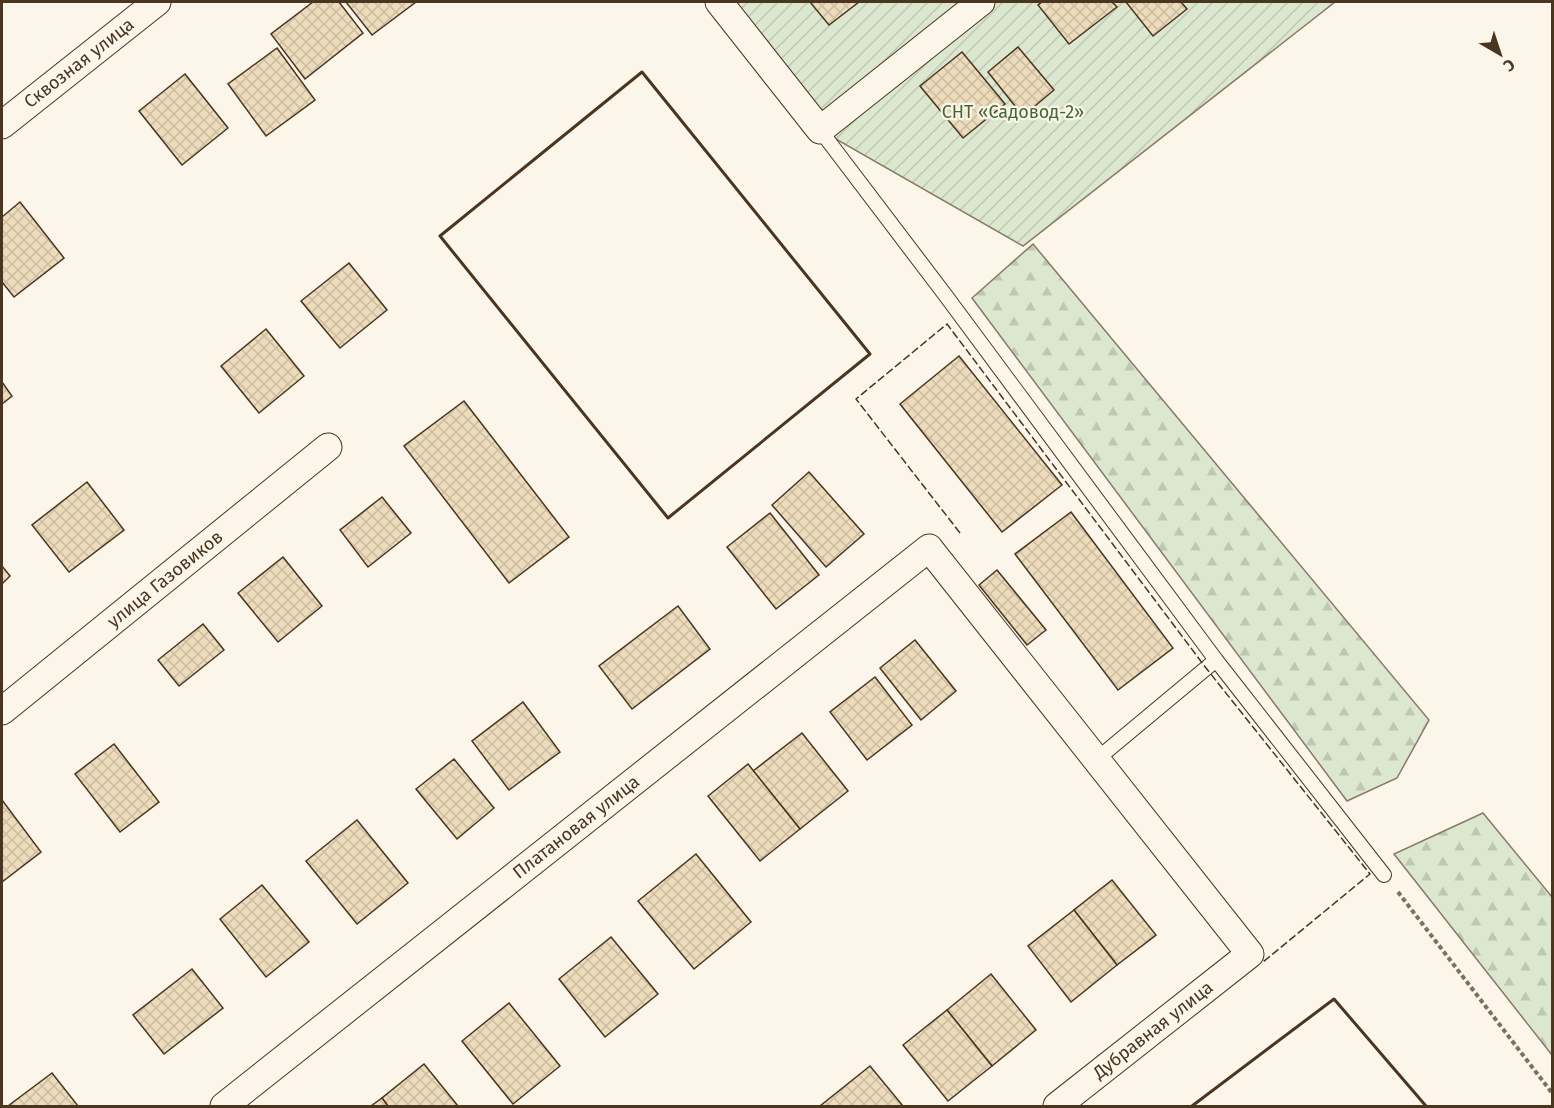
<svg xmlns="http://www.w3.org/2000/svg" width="1554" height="1108" font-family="'Fira Sans',sans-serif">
	<defs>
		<pattern id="forest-firs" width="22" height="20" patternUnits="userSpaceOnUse" patternTransform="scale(1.5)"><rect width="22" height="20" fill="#dce7d0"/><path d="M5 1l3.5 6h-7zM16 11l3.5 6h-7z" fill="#bec7b2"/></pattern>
		<pattern id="garden-furrows" width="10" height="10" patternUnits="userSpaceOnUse" patternTransform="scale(1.5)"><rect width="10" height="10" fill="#dce7d0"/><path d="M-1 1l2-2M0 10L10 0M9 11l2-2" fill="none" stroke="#bec7b2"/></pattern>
		<pattern id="building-cross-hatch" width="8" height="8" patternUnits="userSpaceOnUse" patternTransform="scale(1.5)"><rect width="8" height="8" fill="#ecdcbc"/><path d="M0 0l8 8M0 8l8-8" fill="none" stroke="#ccbda1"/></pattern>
	</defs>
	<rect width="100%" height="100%" fill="#fbf6e9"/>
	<g fill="url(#forest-firs)" stroke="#887966" stroke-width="1.5">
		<path d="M 1033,244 L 1429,720 L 1397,778 L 1347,801 L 972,298 Z"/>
		<path d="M 1483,813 L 1552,897 L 1552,1055 L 1394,854 Z"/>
	</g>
	<path fill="url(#garden-furrows)" stroke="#887966" stroke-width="1.5" d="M 719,2 L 1335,2 L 1023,246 L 820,130 Z"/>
	<g fill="url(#building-cross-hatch)" stroke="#4a3520" stroke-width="1.5">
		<path d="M 313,2 L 339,2 L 363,33 L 305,79 L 271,34 Z"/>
		<path d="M 346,2 L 416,2 L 372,35 Z"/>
		<path d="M 810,2 L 859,2 L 829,25 Z"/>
		<path d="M 1042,2 L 1112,2 L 1117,7 L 1069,44 L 1038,5 Z"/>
		<path d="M 1126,2 L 1181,2 L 1187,9 L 1153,36 Z"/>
		<path d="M 1018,47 L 1054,90 L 1023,116 L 988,72 Z"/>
		<path d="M 277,48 L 315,100 L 266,136 L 228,84 Z"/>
		<path d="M 962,52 L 1005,104 L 963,138 L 920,86 Z"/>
		<path d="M 185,74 L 228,128 L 182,165 L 139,111 Z"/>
		<path d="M 20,202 L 64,258 L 14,297 L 2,282 L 2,217 Z"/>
		<path d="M 349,263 L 387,310 L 340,348 L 301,301 Z"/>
		<path d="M 266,329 L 304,376 L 259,413 L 221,366 Z"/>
		<path d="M 959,356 L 1062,485 L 1002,532 L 900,404 Z"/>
		<path d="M 2,382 L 12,396 L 2,404 Z"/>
		<path d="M 464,401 L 569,537 L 509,583 L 404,446 Z"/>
		<path d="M 809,472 L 864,534 L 826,567 L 772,505 Z"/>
		<path d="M 87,482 L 124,530 L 69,572 L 32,525 Z"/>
		<path d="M 382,497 L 411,533 L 368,567 L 340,530 Z"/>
		<path d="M 1071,512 L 1173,648 L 1118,690 L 1015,554 Z"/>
		<path d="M 770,513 L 819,575 L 776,609 L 727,547 Z"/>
		<path d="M 283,557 L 322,606 L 278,642 L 238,593 Z"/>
		<path d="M 2,566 L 10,576 L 2,584 Z"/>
		<path d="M 997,570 L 1046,630 L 1027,645 L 979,585 Z"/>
		<path d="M 678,606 L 710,649 L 632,709 L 599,666 Z"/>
		<path d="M 203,624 L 224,650 L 179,686 L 158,660 Z"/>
		<path d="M 915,640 L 956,691 L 921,720 L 880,668 Z"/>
		<path d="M 875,677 L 912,725 L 867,760 L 830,712 Z"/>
		<path d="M 523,702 L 560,752 L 509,790 L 472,741 Z"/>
		<path d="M 802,733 L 848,791 L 800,829 L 753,771 Z"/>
		<path d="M 114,744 L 159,802 L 120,832 L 75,774 Z"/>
		<path d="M 454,759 L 494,808 L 457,839 L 416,789 Z"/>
		<path d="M 748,764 L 800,829 L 760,861 L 708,796 Z"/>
		<path d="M 2,800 L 41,852 L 2,882 Z"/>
		<path d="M 357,820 L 408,883 L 357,924 L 306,861 Z"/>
		<path d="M 696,854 L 751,922 L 694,969 L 638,901 Z"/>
		<path d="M 1112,880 L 1156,935 L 1117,965 L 1074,910 Z"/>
		<path d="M 262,885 L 309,942 L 266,977 L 220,919 Z"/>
		<path d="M 1074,910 L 1117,965 L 1071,1002 L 1028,946 Z"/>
		<path d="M 611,937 L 658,994 L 605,1037 L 559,979 Z"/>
		<path d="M 192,969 L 223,1008 L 164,1054 L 133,1015 Z"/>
		<path d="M 991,974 L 1036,1030 L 992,1066 L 947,1010 Z"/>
		<path d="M 509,1003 L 560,1066 L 513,1104 L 462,1041 Z"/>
		<path d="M 947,1010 L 992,1066 L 948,1101 L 903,1045 Z"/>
		<path d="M 424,1064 L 458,1106 L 388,1106 L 382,1098 Z"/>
		<path d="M 870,1066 L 903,1106 L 820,1106 Z"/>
		<path d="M 52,1073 L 78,1106 L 8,1106 Z"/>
		<path d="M 382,1098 L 388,1106 L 371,1106 Z"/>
	</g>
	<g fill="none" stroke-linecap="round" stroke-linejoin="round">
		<defs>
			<g id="service">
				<path d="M 820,130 L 946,296 L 1216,660 L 1384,875"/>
				<path d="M 1096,760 L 1216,660"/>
			</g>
			<g id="minor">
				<path d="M 719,2 L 820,130 L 981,2"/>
				<path d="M 2,125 L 157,2"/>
				<path d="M 2,711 L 328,447"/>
				<path d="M 224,1106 L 929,548 L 1250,954 L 1057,1106"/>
			</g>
		</defs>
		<use href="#service" stroke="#4a3520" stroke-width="16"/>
		<use href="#minor" stroke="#4a3520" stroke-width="29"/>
		<path stroke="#7f6f5c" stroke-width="4" stroke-dasharray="4.5 3" stroke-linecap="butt" d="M 1398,892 L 1552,1093"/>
		<use href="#service" stroke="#fbf6e9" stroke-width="14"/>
		<use href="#minor" stroke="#fbf6e9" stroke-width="27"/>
		<path stroke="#4a3520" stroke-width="1.5" stroke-dasharray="8 3" stroke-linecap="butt" d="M 960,533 L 856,399 L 947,324 L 1206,668 L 1370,874 L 1263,962"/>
		<g stroke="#4a3520" stroke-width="3">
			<path d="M 642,72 L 870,354 L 668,518 L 440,236 Z"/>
			<path d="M 1192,1106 L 1334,999 L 1426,1106"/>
		</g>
	</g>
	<g text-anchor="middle" stroke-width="4.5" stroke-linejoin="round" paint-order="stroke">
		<g font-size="18" fill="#4a3520" stroke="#fbf6e9">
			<text transform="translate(79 63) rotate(-38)" y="6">Сквозная улица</text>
			<text transform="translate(165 579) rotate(-39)" y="6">улица Газовиков</text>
			<text transform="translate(576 827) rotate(-38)" y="6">Платановая улица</text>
			<text transform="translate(1153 1030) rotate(-38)" y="6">Дубравная улица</text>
		</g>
		<g font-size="18" fill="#436837" stroke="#fbf6e9">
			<text x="1013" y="118">СНТ «Садовод-2»</text>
		</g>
	</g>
	<rect width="1554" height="1108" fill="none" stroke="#4a3520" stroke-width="6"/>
	<g transform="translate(1500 54) rotate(141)" stroke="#fbf6e9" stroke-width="4.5" paint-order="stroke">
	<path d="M0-4.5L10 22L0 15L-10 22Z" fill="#4a3520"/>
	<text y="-9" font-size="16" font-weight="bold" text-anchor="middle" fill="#4a3520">С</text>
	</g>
</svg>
